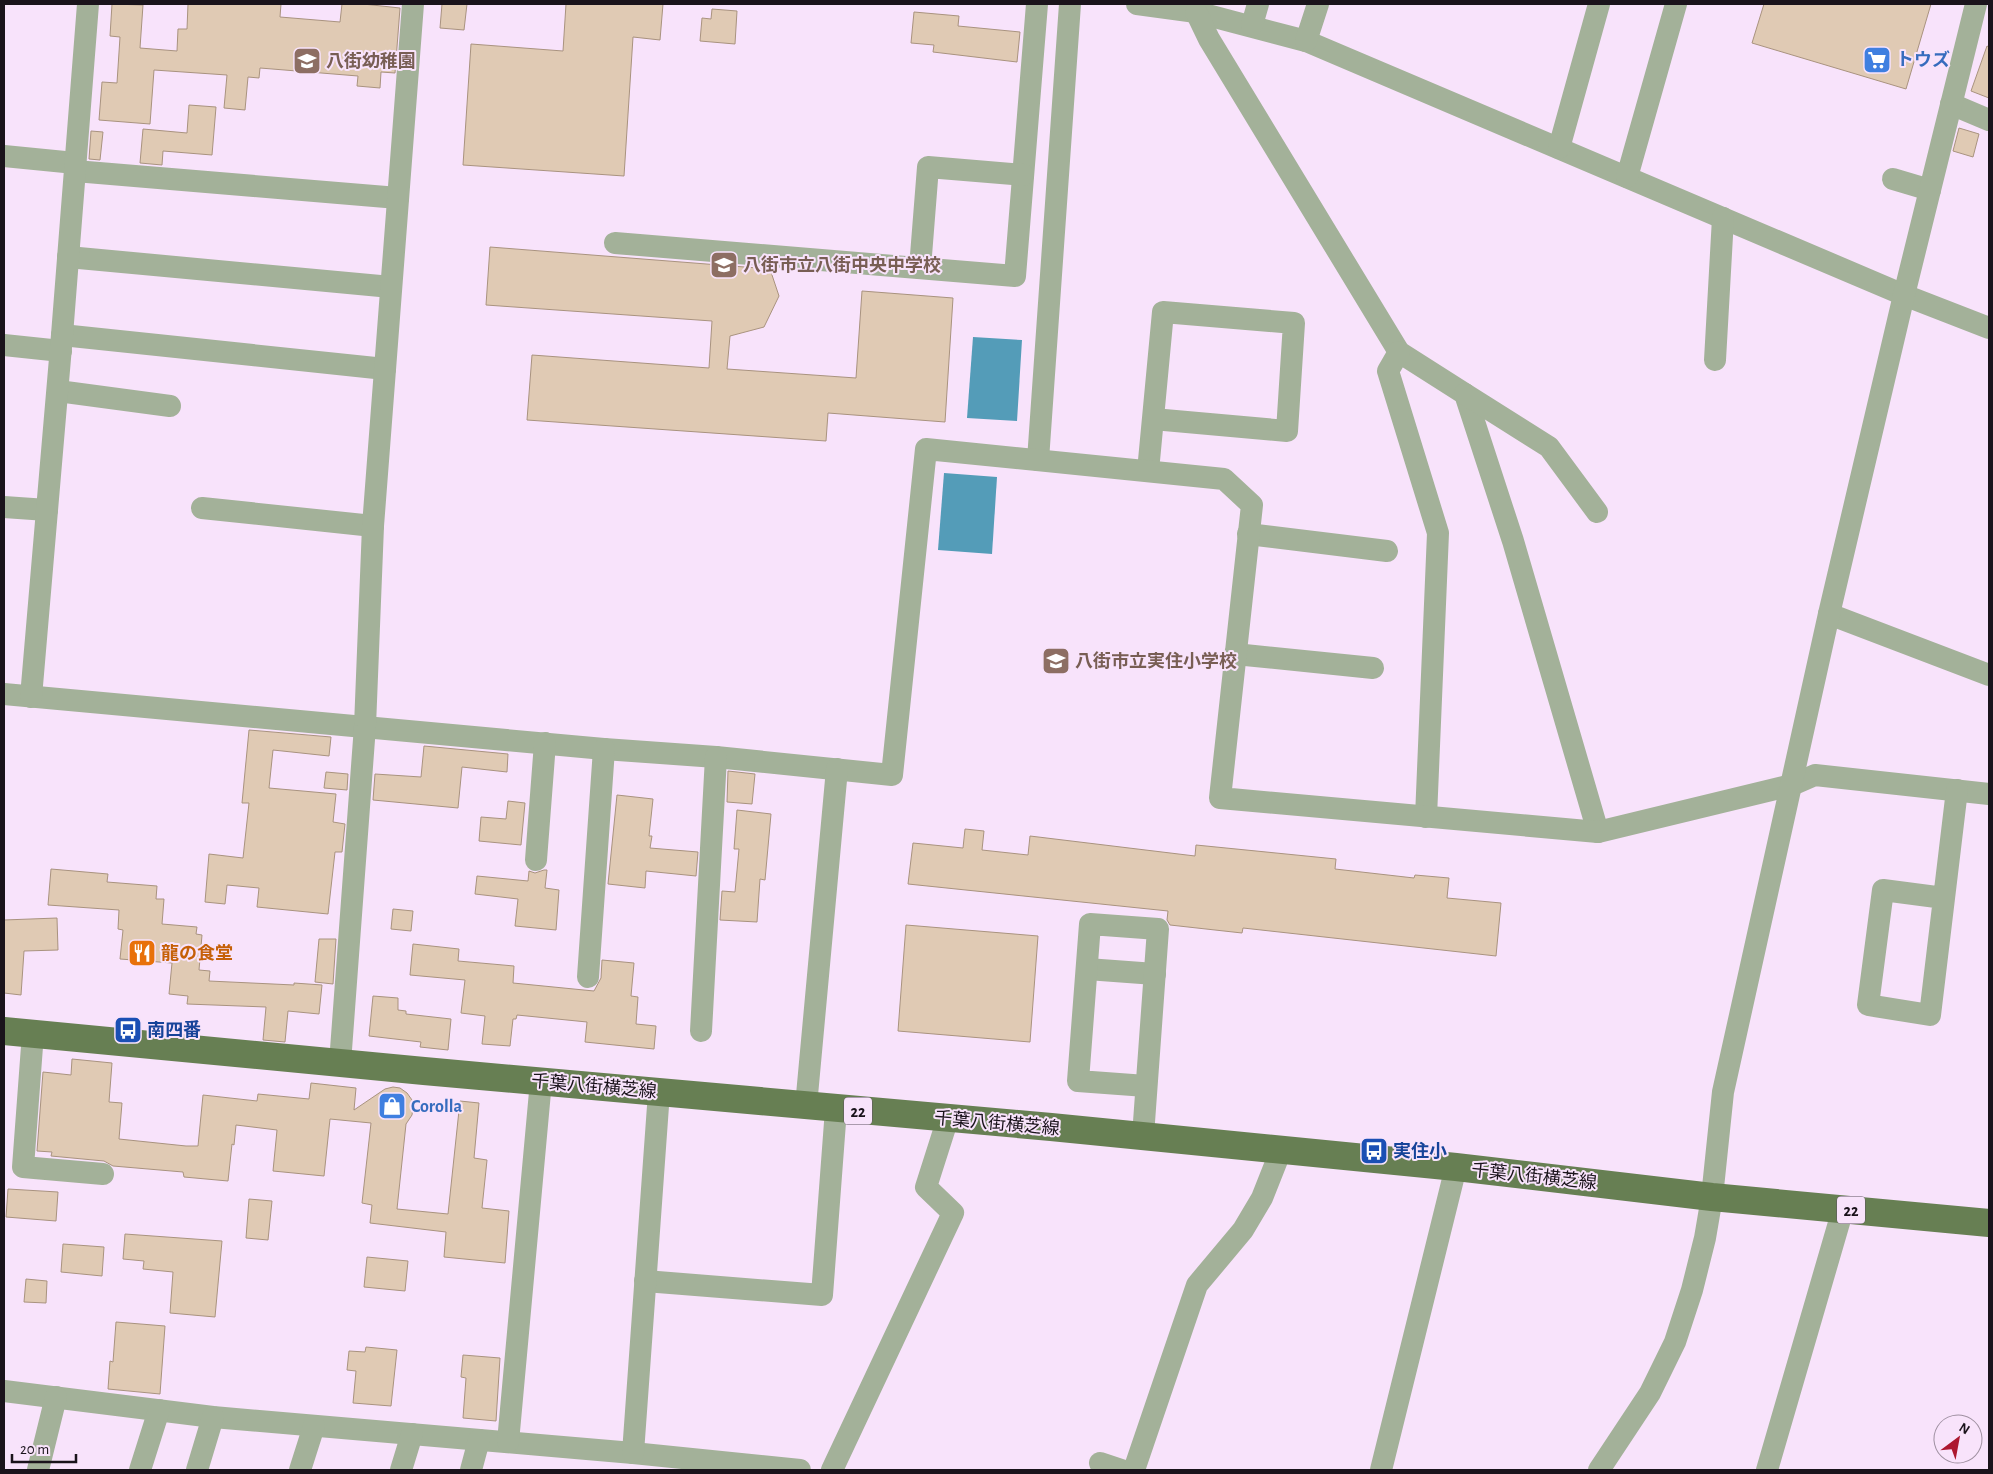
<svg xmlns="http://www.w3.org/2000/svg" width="1993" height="1474" font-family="'Alegreya Sans','Noto Sans JP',sans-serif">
	<rect width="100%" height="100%" fill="#f8e3fb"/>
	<g fill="#549cb8">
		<path d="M 973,337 L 1022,340 L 1017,421 L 967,418 Z"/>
		<path d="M 944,473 L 997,477 L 992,554 L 938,550 Z"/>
	</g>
	<g fill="#e0cab4" stroke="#a9937f">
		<path d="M 112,4 L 143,5 L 140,48 L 177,51 L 178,29 L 187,29 L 188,4 L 281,4 L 280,17 L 340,22 L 342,4 L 363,4 L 400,8 L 395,73 L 381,72 L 380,88 L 357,86 L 358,76 L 260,68 L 259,78 L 248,77 L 245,110 L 224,108 L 227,75 L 154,70 L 150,124 L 99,120 L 102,82 L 117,83 L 120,37 L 110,36 Z"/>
		<path d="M 442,4 L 467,4 L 464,30 L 440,28 Z"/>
		<path d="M 566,4 L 663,4 L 660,40 L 633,37 L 624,176 L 463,165 L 471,44 L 563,51 Z"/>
		<path d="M 1764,4 L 1931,4 L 1906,89 L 1752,43 Z"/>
		<path d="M 712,9 L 737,11 L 735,44 L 700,41 L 702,18 L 711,19 Z"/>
		<path d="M 914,12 L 959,16 L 958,26 L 1020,32 L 1017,62 L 933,52 L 934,45 L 911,43 Z"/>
		<path d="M 1987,46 L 1989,47 L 1989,98 L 1971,91 Z"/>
		<path d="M 189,105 L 216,107 L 212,155 L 163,151 L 162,165 L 140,163 L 143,129 L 187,133 Z"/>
		<path d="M 1959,128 L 1979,134 L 1973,157 L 1953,151 Z"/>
		<path d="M 91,131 L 103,132 L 100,160 L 89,159 Z"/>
		<path d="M 490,247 L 770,269 L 779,296 L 764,327 L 730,336 L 727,369 L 856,378 L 862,291 L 953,298 L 945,422 L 828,413 L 826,441 L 527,420 L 532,355 L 709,368 L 712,321 L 486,305 Z"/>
		<path d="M 249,730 L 331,737 L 329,756 L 273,750 L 269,788 L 336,794 L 333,822 L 345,824 L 342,852 L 335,852 L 328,914 L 257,907 L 259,888 L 227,885 L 225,904 L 205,902 L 209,854 L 243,858 L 249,803 L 242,803 Z"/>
		<path d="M 424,746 L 508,754 L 507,772 L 462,767 L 458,808 L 373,800 L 375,774 L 421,777 Z"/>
		<path d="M 728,771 L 755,774 L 752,804 L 727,802 Z"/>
		<path d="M 326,772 L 348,774 L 347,790 L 324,788 Z"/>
		<path d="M 617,795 L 653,799 L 649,836 L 652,836 L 650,848 L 698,852 L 696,876 L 646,871 L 645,888 L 608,884 Z"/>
		<path d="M 508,801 L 525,803 L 521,845 L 479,841 L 481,817 L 506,819 Z"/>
		<path d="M 737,810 L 771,814 L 765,880 L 760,879 L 757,922 L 720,920 L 722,891 L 735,892 L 739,849 L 734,849 Z"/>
		<path d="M 965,829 L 984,831 L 982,850 L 1028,855 L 1030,836 L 1195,856 L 1196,845 L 1336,859 L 1335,869 L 1414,878 L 1415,875 L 1449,878 L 1447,898 L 1501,903 L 1496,956 L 1243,928 L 1242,933 L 1170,925 L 1167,920 L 1168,911 L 908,884 L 913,843 L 963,848 Z"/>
		<path d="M 51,869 L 108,874 L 107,882 L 157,886 L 156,899 L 164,899 L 162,924 L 197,927 L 196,934 L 202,935 L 199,970 L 210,971 L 209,981 L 294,985 L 294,983 L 322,985 L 319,1014 L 288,1011 L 285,1042 L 263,1040 L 266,1007 L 187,1004 L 188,996 L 169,994 L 172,963 L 120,959 L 123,930 L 118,929 L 119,910 L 48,905 Z"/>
		<path d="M 544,870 L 547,870 L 545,888 L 559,890 L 556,930 L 515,926 L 518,899 L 475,894 L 477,876 L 528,881 L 529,871 L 535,873 Z"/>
		<path d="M 393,909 L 413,911 L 411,931 L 391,929 Z"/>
		<path d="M 57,918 L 58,950 L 24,951 L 21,995 L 4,993 L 4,920 Z"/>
		<path d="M 906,925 L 1038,936 L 1030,1042 L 898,1031 Z"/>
		<path d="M 319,939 L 336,939 L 333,984 L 315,982 Z"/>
		<path d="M 413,944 L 459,949 L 458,961 L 514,966 L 513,983 L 594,991 L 601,978 L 602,960 L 634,963 L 631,996 L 638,997 L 636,1024 L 656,1026 L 654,1049 L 585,1042 L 587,1022 L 517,1015 L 516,1019 L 513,1019 L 510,1046 L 482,1044 L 485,1016 L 461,1013 L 465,980 L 410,975 Z"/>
		<path d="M 373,996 L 398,998 L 398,1010 L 406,1011 L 406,1014 L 451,1019 L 448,1050 L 420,1047 L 421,1042 L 369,1036 Z"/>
		<path d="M 72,1059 L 112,1063 L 109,1102 L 122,1103 L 119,1139 L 186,1146 L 198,1146 L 203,1095 L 257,1101 L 258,1094 L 309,1099 L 311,1083 L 356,1088 L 354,1110 L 385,1089 L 393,1087 L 400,1088 L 407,1093 L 412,1100 L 413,1107 L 412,1115 L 406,1124 L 397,1209 L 448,1214 L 460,1101 L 479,1103 L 474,1158 L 487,1160 L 482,1208 L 509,1211 L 505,1263 L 444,1257 L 446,1232 L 370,1223 L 372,1205 L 362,1203 L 371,1123 L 330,1119 L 324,1176 L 273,1171 L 277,1130 L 236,1125 L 234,1145 L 232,1144 L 228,1181 L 184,1177 L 183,1172 L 113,1166 L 104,1161 L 51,1156 L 52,1152 L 37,1151 L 43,1072 L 71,1075 Z"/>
		<path d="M 8,1189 L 58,1192 L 56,1221 L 6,1217 Z"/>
		<path d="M 249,1199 L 272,1201 L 268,1240 L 246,1238 Z"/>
		<path d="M 125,1234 L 222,1241 L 215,1317 L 170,1313 L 173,1272 L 143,1269 L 144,1261 L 123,1259 Z"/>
		<path d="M 63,1244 L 104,1247 L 102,1276 L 61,1272 Z"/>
		<path d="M 367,1257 L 408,1261 L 405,1291 L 364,1287 Z"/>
		<path d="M 26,1279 L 47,1281 L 46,1303 L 24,1302 Z"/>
		<path d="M 116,1322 L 165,1326 L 160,1394 L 108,1389 L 110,1361 L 113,1362 Z"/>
		<path d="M 366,1347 L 397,1350 L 391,1406 L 353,1403 L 356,1371 L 347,1370 L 349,1351 L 365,1352 Z"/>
		<path d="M 463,1355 L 500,1358 L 496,1421 L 463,1418 L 466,1378 L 461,1377 Z"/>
	</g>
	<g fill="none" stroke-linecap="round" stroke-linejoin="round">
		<g stroke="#a3b199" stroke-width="22">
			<path d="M 1137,4 L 1196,12 L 1306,41 L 1904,295 L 1989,328"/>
			<path d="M 1196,12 L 1209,39 L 1399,352 L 1465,394 L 1513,541 L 1598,832"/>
			<path d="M 1252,25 L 1258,4"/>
			<path d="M 1306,41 L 1318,4"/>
			<path d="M 1951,104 L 1989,120"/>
			<path d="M 1559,148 L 1599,4"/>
			<path d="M 4,156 L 75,163"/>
			<path d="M 75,171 L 398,198"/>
			<path d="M 1627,177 L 1676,4"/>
			<path d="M 1893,179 L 1930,190"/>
			<path d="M 615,243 L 1015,276 L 1037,4"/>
			<path d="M 68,257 L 391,287"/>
			<path d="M 920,268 L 928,167 L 1023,175"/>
			<path d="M 62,335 L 385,369"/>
			<path d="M 4,345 L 61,351"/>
			<path d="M 1399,352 L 1388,371 L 1438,533 L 1426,817"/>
			<path d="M 1715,360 L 1723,218"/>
			<path d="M 58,391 L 170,406"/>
			<path d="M 1465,394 L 1549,447 L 1597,512"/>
			<path d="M 1038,460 L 1070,4"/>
			<path d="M 1148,471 L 1163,312 L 1294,323 L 1287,431 L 1153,419"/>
			<path d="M 4,507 L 47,510"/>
			<path d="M 202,508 L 373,526"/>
			<path d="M 1248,534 L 1387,551"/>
			<path d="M 1829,614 L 1989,675"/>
			<path d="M 1235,654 L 1373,668"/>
			<path d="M 4,694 L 604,749 L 716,757 L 892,775 L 926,449 L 1224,479 L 1252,505 L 1220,798 L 1598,832 L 1792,785 L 1815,775 L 1989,794"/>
			<path d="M 31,697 L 62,335 L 88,4"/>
			<path d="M 536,860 L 545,743"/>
			<path d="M 1944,898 L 1883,890 L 1868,1005 L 1930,1015 L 1957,790"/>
			<path d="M 1087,969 L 1155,974"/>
			<path d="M 588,977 L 604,749"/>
			<path d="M 701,1031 L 716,757"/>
			<path d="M 33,1033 L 23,1167 L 103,1174"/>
			<path d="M 340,1063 L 365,726 L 373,526 L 413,4"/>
			<path d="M 806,1106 L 837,769"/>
			<path d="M 1142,1136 L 1144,1122 L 1158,929 L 1090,924 L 1078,1081 L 1146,1086"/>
			<path d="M 645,1281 L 822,1295 L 836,1109"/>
			<path d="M 4,1391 L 213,1417 L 633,1453 L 800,1470"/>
			<path d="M 508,1442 L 541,1081"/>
			<path d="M 633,1453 L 659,1092"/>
			<path d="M 1100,1463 L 1121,1470"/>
			<path d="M 38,1470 L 56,1397"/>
			<path d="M 140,1470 L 159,1410"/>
			<path d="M 197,1470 L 213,1417"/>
			<path d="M 300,1470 L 314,1426"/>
			<path d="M 401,1470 L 412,1434"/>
			<path d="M 471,1470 L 479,1440"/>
			<path d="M 832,1470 L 953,1213 L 926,1187 L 948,1118"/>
			<path d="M 1134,1470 L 1197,1285 L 1243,1230 L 1262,1198 L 1281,1150"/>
			<path d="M 1381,1470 L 1456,1167"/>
			<path d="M 1599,1470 L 1650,1393 L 1675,1342 L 1692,1290 L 1705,1238 L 1712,1197 L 1723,1092 L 1829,614 L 1904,295 L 1976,4"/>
			<path d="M 1767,1470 L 1843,1209"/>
		</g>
		<path stroke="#677f53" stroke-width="28" d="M 4,1031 L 424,1071 L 1051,1127 L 1456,1167 L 1712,1197 L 1989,1223"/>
	</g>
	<defs>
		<symbol id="supermarket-square" viewBox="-11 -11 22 22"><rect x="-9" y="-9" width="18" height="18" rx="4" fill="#3f7fe0" stroke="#f8e3fb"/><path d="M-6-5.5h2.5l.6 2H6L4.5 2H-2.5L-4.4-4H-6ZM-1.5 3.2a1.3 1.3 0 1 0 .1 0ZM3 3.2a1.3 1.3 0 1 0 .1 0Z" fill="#fff"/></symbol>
		<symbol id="school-square" viewBox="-11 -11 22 22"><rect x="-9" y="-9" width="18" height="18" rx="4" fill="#8d6e63" stroke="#f8e3fb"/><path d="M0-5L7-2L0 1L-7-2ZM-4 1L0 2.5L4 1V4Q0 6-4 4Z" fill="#fff"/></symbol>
		<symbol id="restaurant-square" viewBox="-11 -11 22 22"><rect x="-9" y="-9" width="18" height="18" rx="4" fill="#e8710a" stroke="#f8e3fb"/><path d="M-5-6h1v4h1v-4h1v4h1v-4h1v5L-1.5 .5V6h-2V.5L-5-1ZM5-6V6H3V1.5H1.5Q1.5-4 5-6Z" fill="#fff"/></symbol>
		<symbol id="bus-square" viewBox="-11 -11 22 22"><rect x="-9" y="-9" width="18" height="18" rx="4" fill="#1a4fb4" stroke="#f8e3fb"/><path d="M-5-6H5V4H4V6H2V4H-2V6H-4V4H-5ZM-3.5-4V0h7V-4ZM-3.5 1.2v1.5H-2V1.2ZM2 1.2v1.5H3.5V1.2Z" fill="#fff"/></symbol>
		<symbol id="shop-square" viewBox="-11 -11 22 22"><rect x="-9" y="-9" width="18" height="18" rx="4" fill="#3f7fe0" stroke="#f8e3fb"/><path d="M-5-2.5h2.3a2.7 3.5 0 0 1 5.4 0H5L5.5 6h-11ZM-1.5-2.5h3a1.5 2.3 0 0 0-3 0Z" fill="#fff"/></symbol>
	</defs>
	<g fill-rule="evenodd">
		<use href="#supermarket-square" x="1861" y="44" width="32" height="32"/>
		<use href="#school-square" x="291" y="45" width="32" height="32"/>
		<use href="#school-square" x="708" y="249" width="32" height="32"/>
		<use href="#school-square" x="1040" y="645" width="32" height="32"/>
		<use href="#restaurant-square" x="126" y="937" width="32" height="32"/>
		<use href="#bus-square" x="112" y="1014" width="32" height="32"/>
		<use href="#shop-square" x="376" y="1090" width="32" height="32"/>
		<use href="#bus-square" x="1358" y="1135" width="32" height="32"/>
	</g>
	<g text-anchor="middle" stroke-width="4" stroke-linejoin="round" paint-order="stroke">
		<g fill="#f8e3fb" stroke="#5d515e" stroke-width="1">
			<rect x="844" y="1097.5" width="28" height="27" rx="4"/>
			<rect x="1837" y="1196.5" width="28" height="27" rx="4"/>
		</g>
		<g font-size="16" font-weight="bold" fill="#1a131b">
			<text x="858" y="1117">22</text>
			<text x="1851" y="1216">22</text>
		</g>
		<g font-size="18" font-weight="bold" fill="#366cbe" stroke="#f8e3fb" text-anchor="start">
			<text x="1896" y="66">トウズ</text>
			<text x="411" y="1112">Corolla</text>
		</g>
		<g font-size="18" font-weight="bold" fill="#785e54" stroke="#f8e3fb" text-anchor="start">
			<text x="326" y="67">八街幼稚園</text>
			<text x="743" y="271">八街市立八街中央中学校</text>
			<text x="1075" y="667">八街市立実住小学校</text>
		</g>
		<g font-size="18" font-weight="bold" fill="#c56008" stroke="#f8e3fb" text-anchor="start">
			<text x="161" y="959">龍の食堂</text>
		</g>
		<g font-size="18" font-weight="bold" fill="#164399" stroke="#f8e3fb" text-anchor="start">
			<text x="147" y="1036">南四番</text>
			<text x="1393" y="1157">実住小</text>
		</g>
		<g font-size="18" fill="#1a131b" stroke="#f8e3fb">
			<text transform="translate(594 1086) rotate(5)" y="6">千葉八街横芝線</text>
			<text transform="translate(997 1123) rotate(5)" y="6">千葉八街横芝線</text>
			<text transform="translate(1534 1176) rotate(6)" y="6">千葉八街横芝線</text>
		</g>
	</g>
	<rect width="1993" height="1474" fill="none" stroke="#1a131b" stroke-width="10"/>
	<g transform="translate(1958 1439) rotate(32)"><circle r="24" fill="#f8e3fb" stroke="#9f90a1"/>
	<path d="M0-4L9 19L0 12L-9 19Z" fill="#ad1830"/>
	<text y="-8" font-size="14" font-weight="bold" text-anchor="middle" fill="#1a131b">N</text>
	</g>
	<path d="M12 1454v8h64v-8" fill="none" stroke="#1a131b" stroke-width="2.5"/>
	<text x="20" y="1454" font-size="15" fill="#1a131b" stroke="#f8e3fb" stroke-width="4" paint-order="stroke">20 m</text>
</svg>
